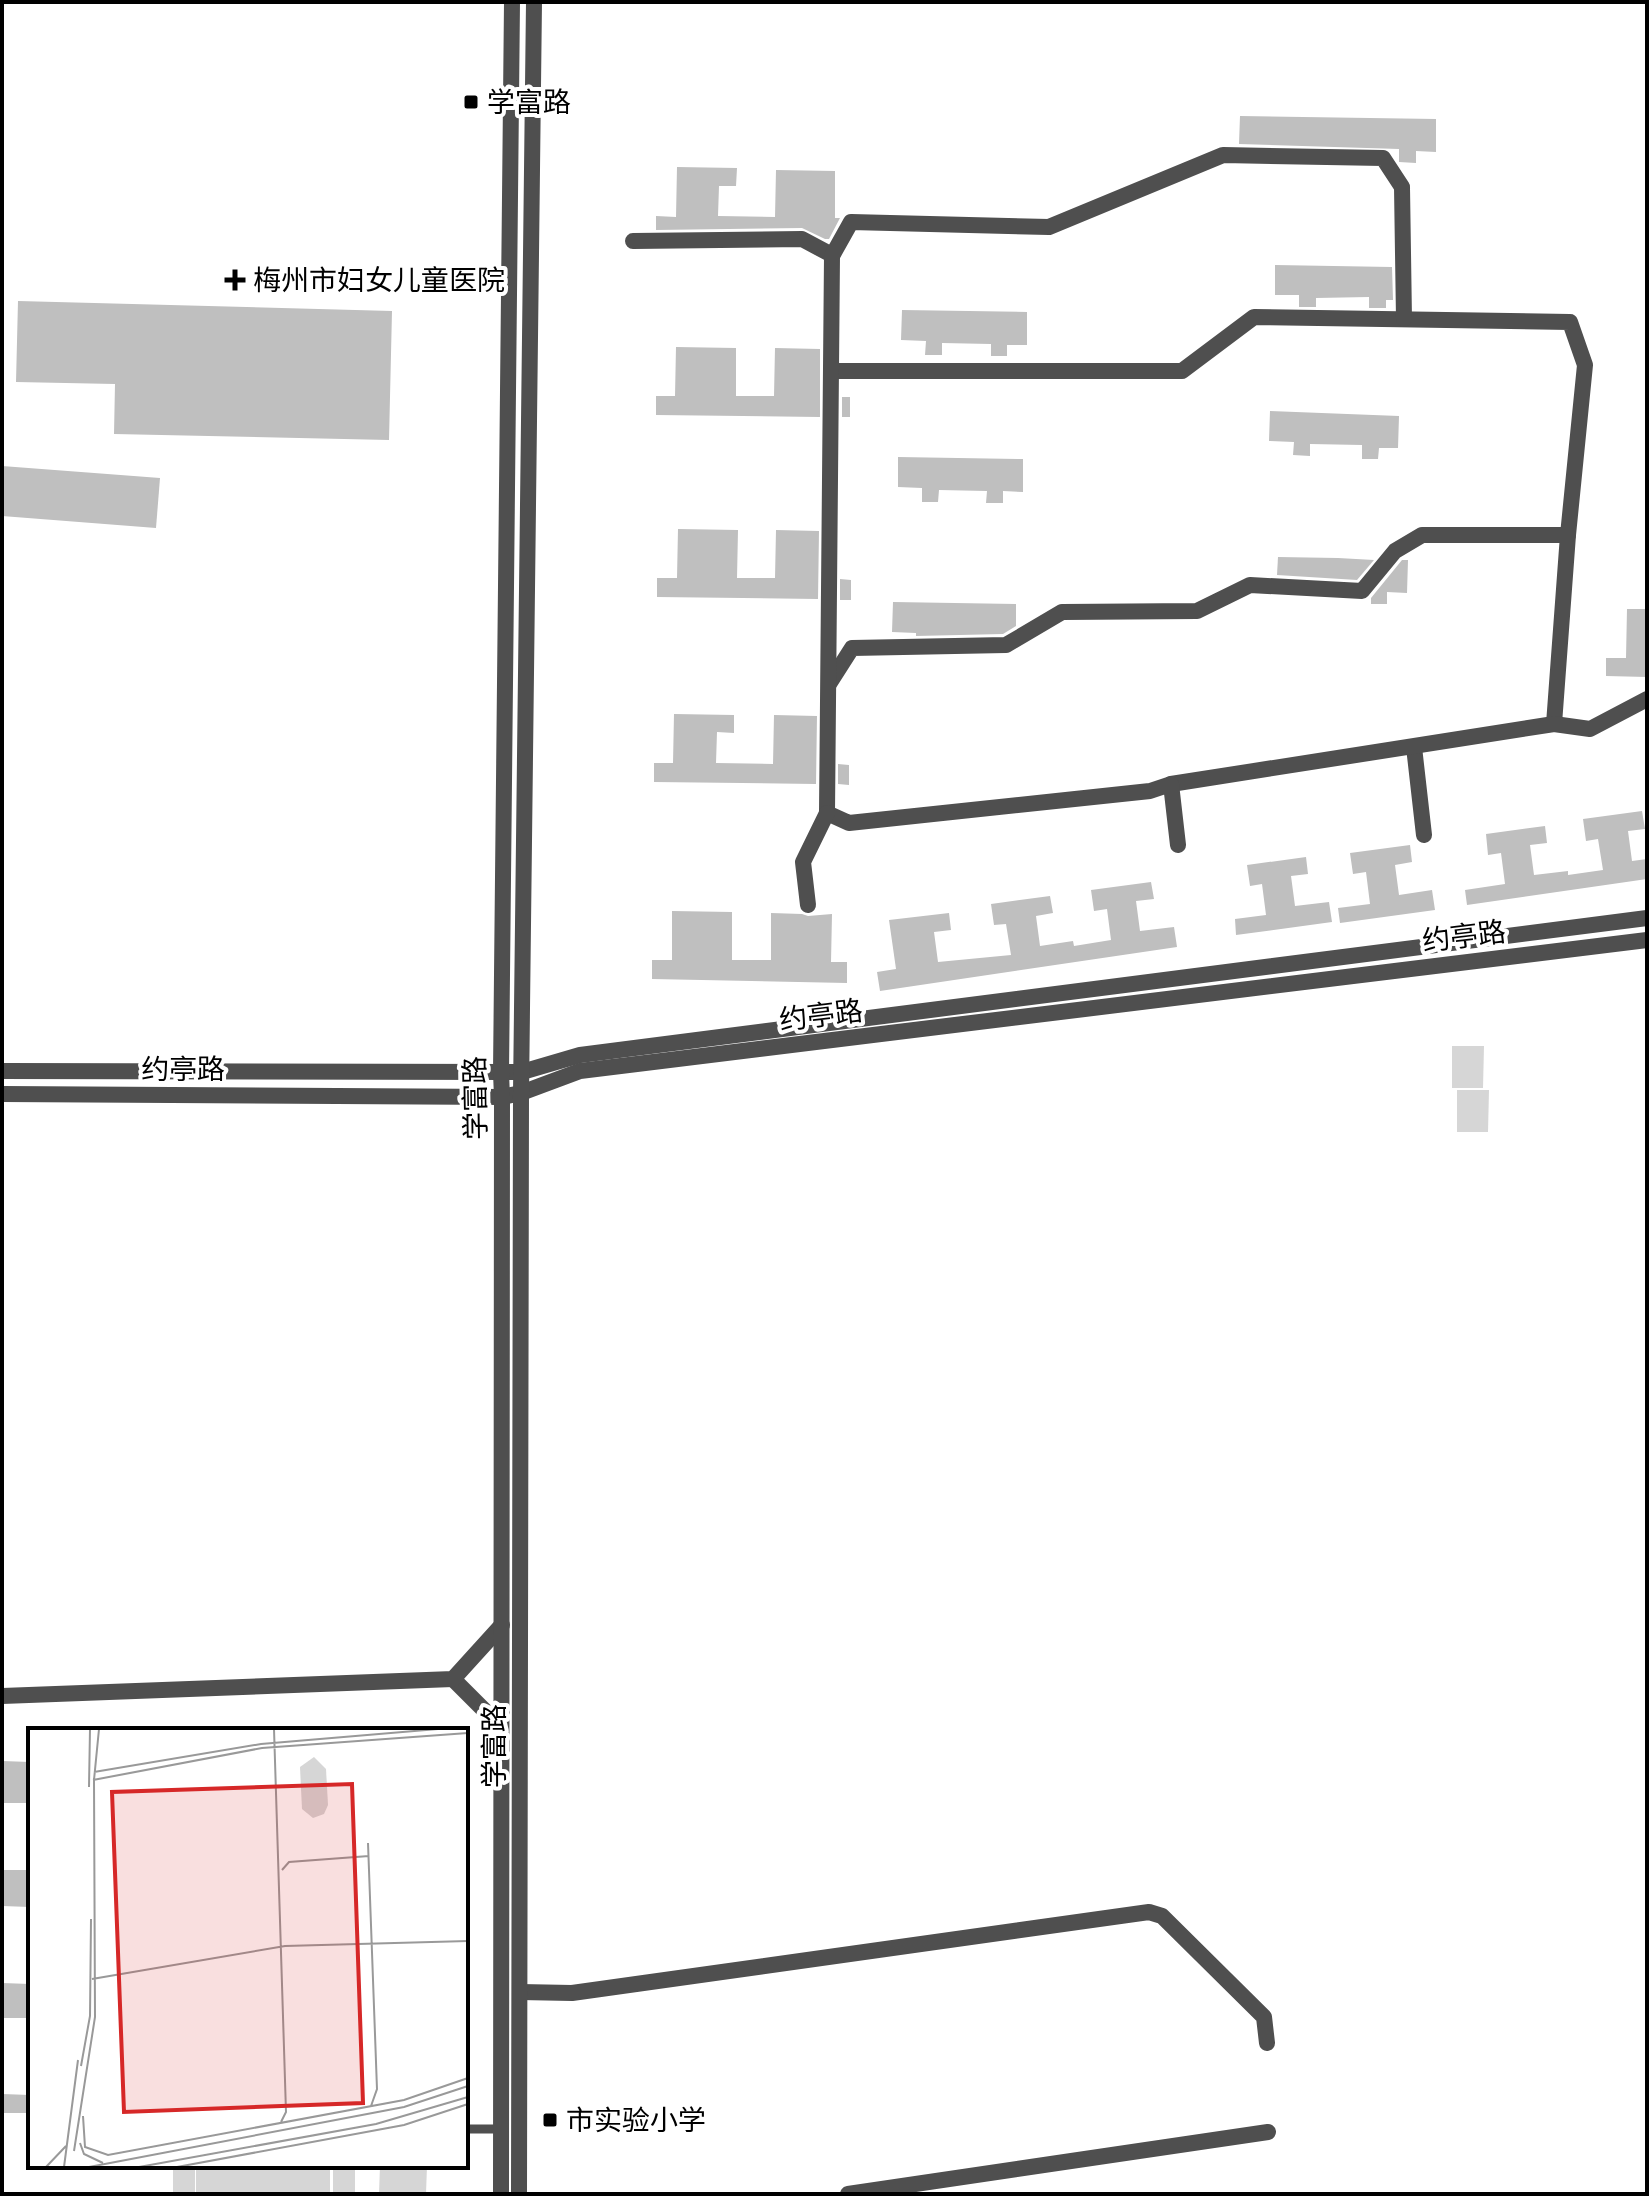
<svg xmlns="http://www.w3.org/2000/svg" width="1649" height="2196" font-family="'Titillium Web','Noto Sans SC',sans-serif">
	<rect width="100%" height="100%" fill="#fff"/>
	<g fill="#d6d6d6">
		<path d="M 1452,1046 L 1484,1046 L 1483,1088 L 1452,1088 Z"/>
		<path d="M 1457,1090 L 1489,1090 L 1488,1132 L 1457,1132 Z"/>
		<rect x="173" y="2166" width="22" height="28"/>
		<rect x="196" y="2166" width="134" height="28"/>
		<rect x="333" y="2166" width="22" height="28"/>
		<path d="M 380,2166 L 427,2166 L 426,2194 L 379,2194 Z"/>
	</g>
	<g fill="#bfbfbf">
		<path d="M 1240,116 L 1436,119 L 1436,152 L 1416,151 L 1416,163 L 1399,162 L 1399,149 L 1239,144 Z"/>
		<path d="M 677,167 L 737,168 L 736,186 L 719,186 L 718,216 L 775,217 L 776,170 L 835,171 L 835,218 L 840,218 L 829,239 L 825,239 L 802,228 L 656,230 L 656,216 L 676,217 Z"/>
		<path d="M 1275,265 L 1392,267 L 1393,300 L 1386,300 L 1386,308 L 1369,308 L 1369,297 L 1316,298 L 1316,307 L 1299,307 L 1299,295 L 1275,295 Z"/>
		<path d="M 18,301 L 392,311 L 389,440 L 114,434 L 115,384 L 16,382 Z"/>
		<path d="M 902,310 L 1027,312 L 1027,345 L 1007,345 L 1007,356 L 991,356 L 991,344 L 942,343 L 942,355 L 925,355 L 926,341 L 901,340 Z"/>
		<path d="M 676,347 L 736,348 L 736,396 L 774,396 L 775,348 L 820,349 L 820,417 L 656,415 L 656,396 L 675,396 Z"/>
		<rect x="842" y="397" width="8" height="20"/>
		<path d="M 1270,411 L 1399,416 L 1398,448 L 1379,448 L 1378,459 L 1362,459 L 1362,445 L 1310,444 L 1310,456 L 1293,455 L 1294,442 L 1269,441 Z"/>
		<path d="M 898,457 L 1023,459 L 1023,492 L 1003,491 L 1003,503 L 986,503 L 987,491 L 939,490 L 938,502 L 922,502 L 922,488 L 898,487 Z"/>
		<path d="M 2,466 L 160,478 L 156,528 L 2,516 Z"/>
		<path d="M 678,529 L 738,530 L 737,578 L 775,578 L 776,530 L 819,531 L 818,599 L 657,597 L 657,578 L 677,578 Z"/>
		<path d="M 1278,557 L 1338,558 L 1374,560 L 1357,580 L 1277,575 Z"/>
		<path d="M 1402,560 L 1408,560 L 1407,593 L 1387,592 L 1387,604 L 1371,604 L 1371,598 Z"/>
		<path d="M 840,579 L 851,580 L 851,600 L 840,600 Z"/>
		<path d="M 893,602 L 1016,604 L 1016,626 L 1003,634 L 916,636 L 916,633 L 892,632 Z"/>
		<path d="M 1627,609 L 1647,609 L 1647,677 L 1606,676 L 1606,658 L 1626,658 Z"/>
		<path d="M 674,714 L 734,715 L 734,733 L 717,732 L 716,763 L 773,764 L 774,715 L 817,716 L 816,784 L 654,782 L 654,763 L 673,763 Z"/>
		<path d="M 838,764 L 849,765 L 849,785 L 838,784 Z"/>
		<path d="M 1642,811 L 1645,829 L 1628,831 L 1632,861 L 1647,859 L 1647,879 L 1467,905 L 1465,890 L 1505,884 L 1501,853 L 1488,855 L 1486,834 L 1545,826 L 1547,843 L 1530,845 L 1534,875 L 1568,871 L 1568,875 L 1603,870 L 1598,839 L 1586,841 L 1583,819 Z"/>
		<path d="M 1410,845 L 1412,862 L 1395,865 L 1399,895 L 1432,890 L 1435,910 L 1340,923 L 1338,908 L 1370,904 L 1366,872 L 1353,874 L 1350,853 Z"/>
		<path d="M 1306,857 L 1308,874 L 1291,876 L 1295,906 L 1329,902 L 1332,922 L 1236,935 L 1235,919 L 1266,915 L 1262,884 L 1250,886 L 1247,865 Z"/>
		<path d="M 1151,882 L 1154,899 L 1136,901 L 1140,931 L 1174,927 L 1177,947 L 880,991 L 877,972 L 896,969 L 889,920 L 949,913 L 951,930 L 934,932 L 938,962 L 1011,955 L 1006,924 L 994,925 L 991,904 L 1050,896 L 1053,913 L 1036,916 L 1040,946 L 1073,941 L 1074,946 L 1111,940 L 1107,909 L 1094,911 L 1091,890 Z"/>
		<path d="M 672,911 L 732,912 L 732,960 L 771,960 L 771,913 L 802,914 L 808,916 L 832,914 L 831,962 L 847,962 L 847,983 L 652,979 L 652,960 L 672,960 Z"/>
		<path d="M 2,1761 L 30,1762 L 30,1803 L 2,1803 Z"/>
		<path d="M 2,1870 L 30,1870 L 30,1907 L 2,1906 Z"/>
		<path d="M 2,1983 L 30,1984 L 30,2018 L 2,2018 Z"/>
		<path d="M 2,2094 L 30,2095 L 30,2113 L 2,2113 Z"/>
	</g>
	<g fill="none" stroke-linecap="round" stroke-linejoin="round">
		<path stroke="#4f4f4f" stroke-width="9" d="M 466,2129 L 501,2129"/>
		<g stroke="#4f4f4f" stroke-width="16">
			<path d="M 633,241 L 802,239 L 832,255"/>
			<path d="M 831,371 L 1182,371 L 1254,317 L 1570,322 L 1585,365 L 1568,535 L 1554,724"/>
			<path d="M 829,684 L 852,648 L 1006,645 L 1062,612 L 1197,611 L 1250,585 L 1362,591 L 1395,551 L 1422,535 L 1568,535"/>
			<path d="M 1414,747 L 1424,835"/>
			<path d="M 1171,784 L 1554,724 L 1590,729 L 1647,699"/>
			<path d="M 1178,845 L 1171,784 L 1150,791 L 849,823 L 827,813 L 832,256 L 851,222 L 1049,227 L 1223,155 L 1383,158 L 1402,187 L 1404,319"/>
			<path d="M 808,905 L 803,862 L 827,813"/>
			<path d="M 520,1992 L 572,1993 L 1149,1912 L 1162,1916 L 1264,2017 L 1267,2043"/>
			<path d="M 848,2194 L 1268,2132"/>
		</g>
		<g stroke="#4f4f4f" stroke-width="16">
			<path d="M 2,1071 L 522,1072 L 580,1055 L 1647,918"/>
			<path d="M 2,1094 L 502,1097 L 521,1093 L 580,1071 L 1647,940"/>
			<path d="M 453,1679 L 501,1727"/>
			<path d="M 2,1696 L 453,1679 L 502,1625"/>
			<path d="M 501,2194 L 502,1097 L 501,1073 L 512,2"/>
			<path d="M 519,2194 L 521,1093 L 534,2"/>
		</g>
	</g>
	<g fill="#000" stroke="#fff" stroke-width="3">
		<rect x="463" y="94" width="16" height="16" rx="4"/>
		<path d="M231 268h8v8h8v8h-8v8h-8v-8h-8v-8h8z"/>
		<rect x="542" y="2112" width="16" height="16" rx="4"/>
	</g>
	<g text-anchor="middle" stroke-width="8" stroke-linejoin="round" paint-order="stroke">
		<g font-size="28" fill="#000" stroke="#fff" text-anchor="start">
			<text x="487" y="112">学富路</text>
			<text x="253" y="290">梅州市妇女儿童医院</text>
			<text x="566" y="2130">市实验小学</text>
		</g>
		<g font-size="28" fill="#000" stroke="#fff">
			<text transform="translate(1464 936) rotate(-7)" y="10">约亭路</text>
			<text transform="translate(821 1015) rotate(-7)" y="10">约亭路</text>
			<text x="183" y="1079">约亭路</text>
			<text transform="translate(475 1098) rotate(-91)" y="10">学富路</text>
			<text transform="translate(494 1746) rotate(-90)" y="10">学富路</text>
		</g>
	</g>
	<g transform="translate(28 1728)">
		<rect width="440" height="440" fill="#fff"/>
		<path d="M 286,29 L 298,41 L 300,77 L 296,86 L 285,90 L 274,81 L 272,39 Z" fill="#d6d6d6"/>
		<path fill="none" stroke="#999" stroke-width="2" d="M 246,1 L 258,384 L 253,394M 66,44 L 233,16 L 410,1M 65,52 L 234,20 L 440,5M 61,59 L 62,1M 340,115 L 349,361 L 343,378M 254,142 L 261,134 L 341,128M 64,251 L 257,218 L 440,213M 53,338 L 62,288 L 63,191M 55,388 L 57,419 L 80,427 L 376,372 L 440,350M 52,415 L 56,426 L 75,435M 46,423 L 67,289 L 66,52 L 71,1M 18,439 L 38,418M 36,439 L 50,332M 61,439 L 376,379 L 440,358M 111,439 L 348,396 L 440,369M 149,439 L 376,397 L 440,376"/>
		<path fill="#d62828" fill-opacity="0.15" stroke="#d62828" stroke-width="4" d="M 324,56 L 335,375 L 96,384 L 84,64 Z"/>
		<rect width="440" height="440" fill="none" stroke="#000" stroke-width="4"/>
	</g>
	<rect width="1649" height="2196" fill="none" stroke="#000000" stroke-width="8"/>
</svg>
